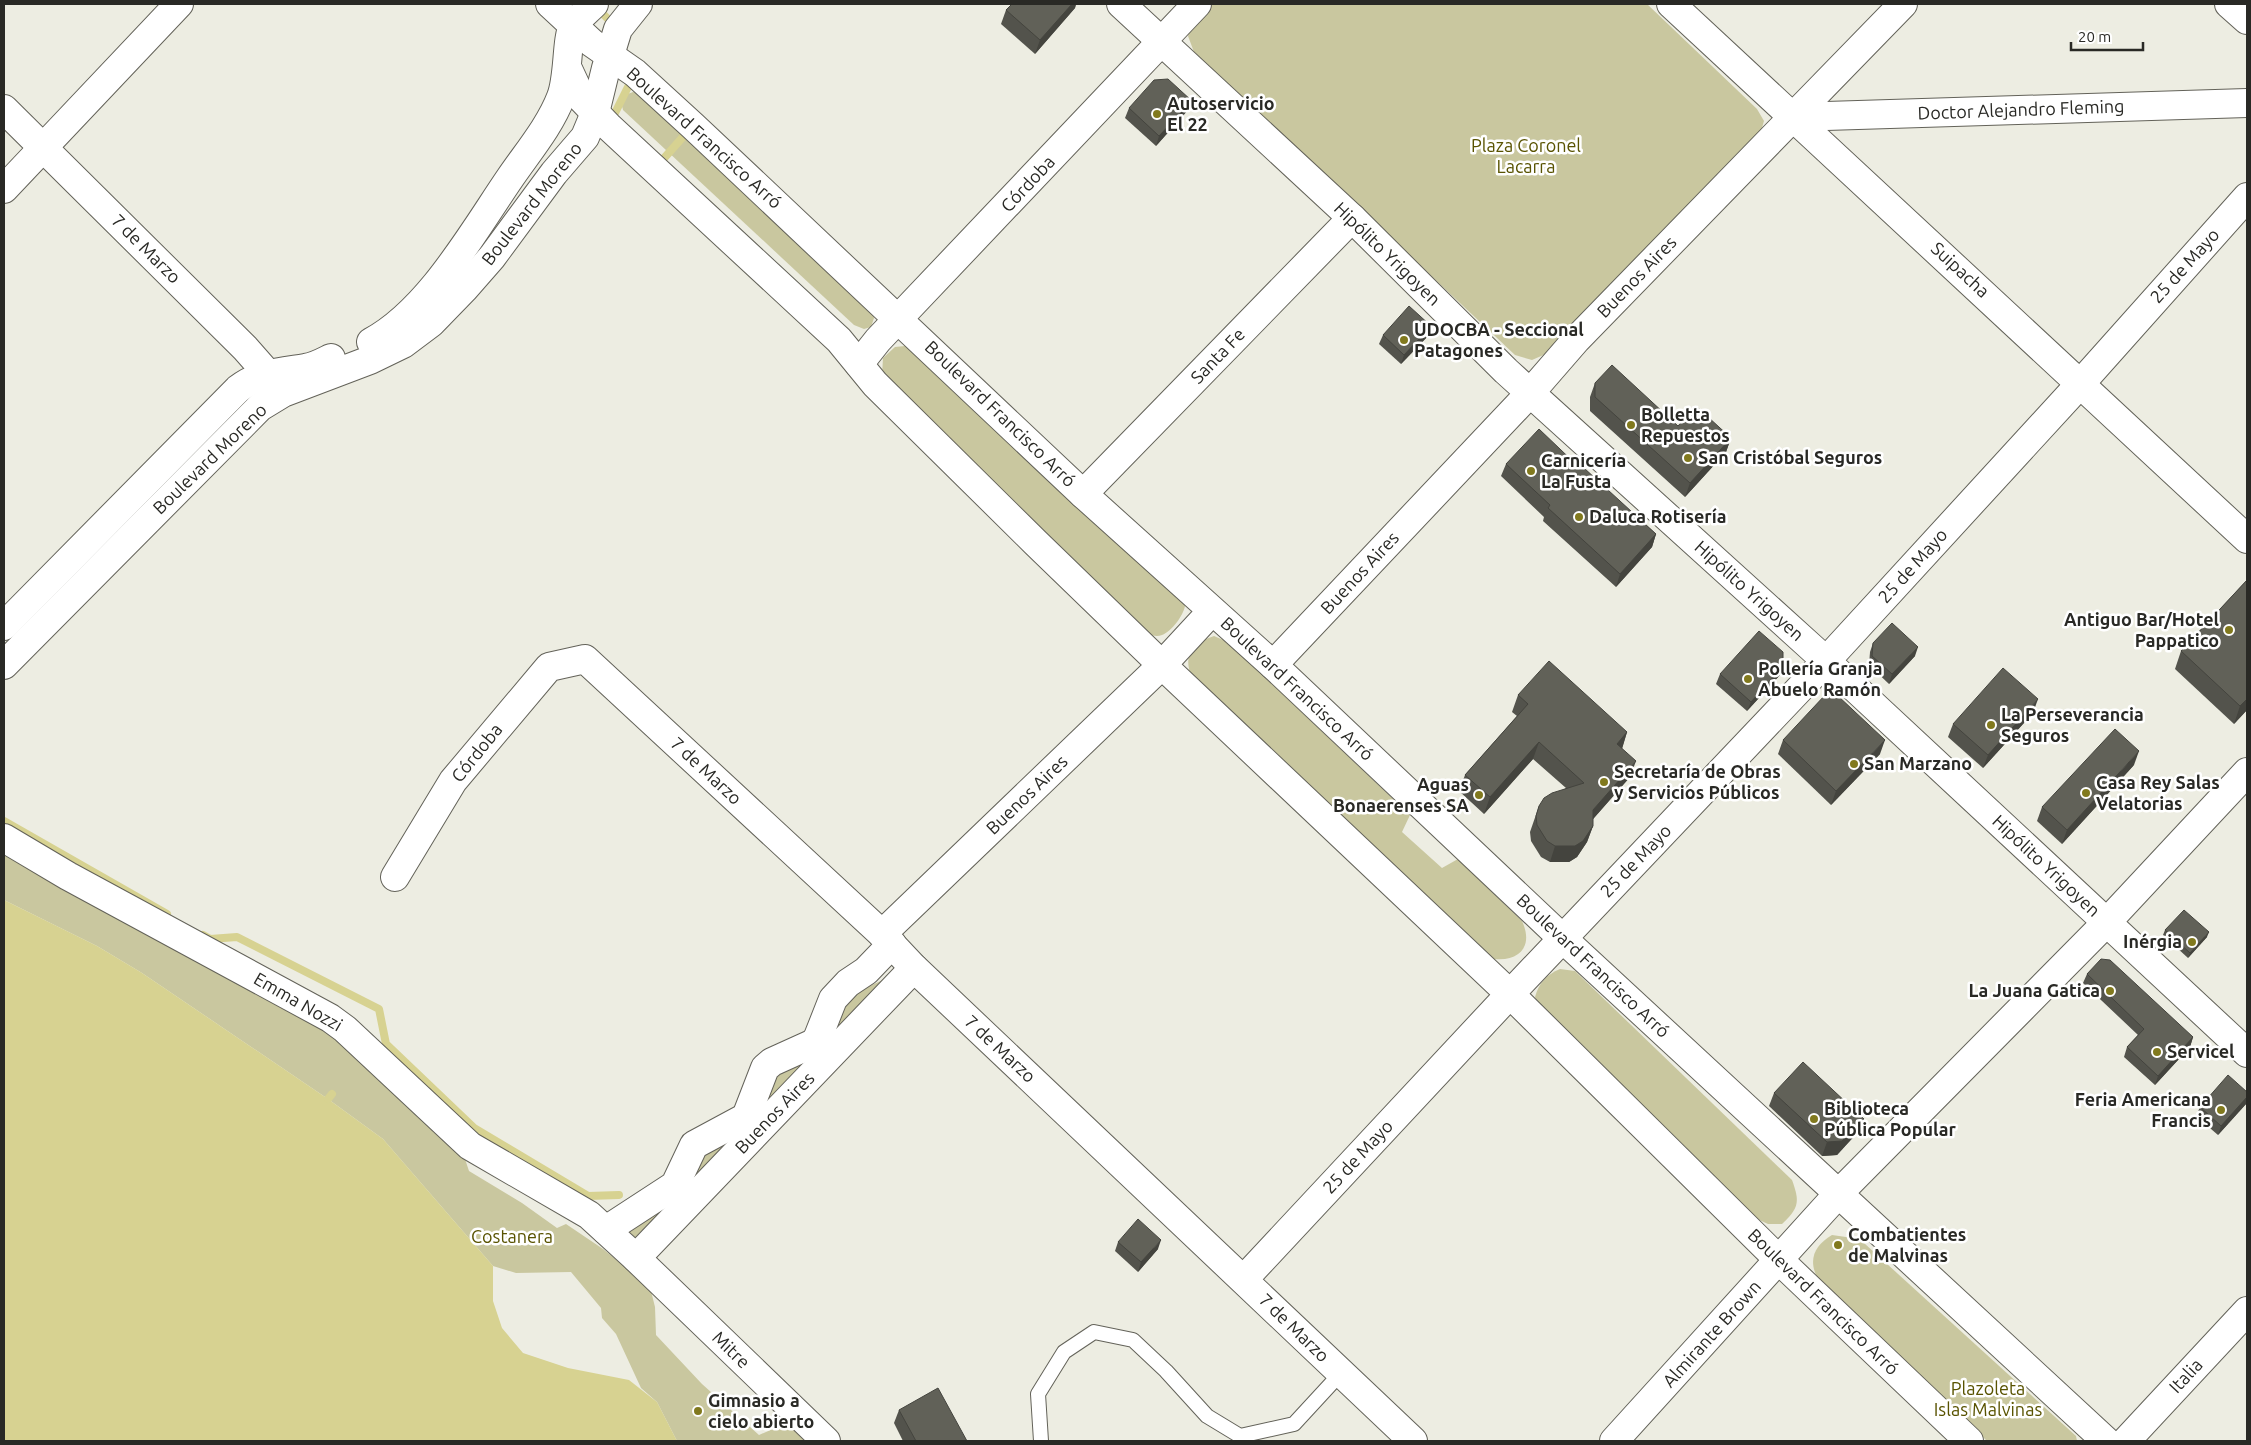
<svg xmlns="http://www.w3.org/2000/svg" width="2251" height="1445" font-family="Ubuntu,sans-serif">
	<rect width="100%" height="100%" fill="#edede2"/>
	<g fill="#c9c79f">
		<path d="M 1207,4 L 1647,4 L 1757,109 L 1764,121 L 1761,131 L 1548,353 L 1532,360 L 1515,355 L 1194,52 L 1188,36 L 1194,18 Z"/>
		<path d="M 633,92 L 642,94 L 871,307 L 874,318 L 871,327 L 864,329 L 854,325 L 623,110 L 621,102 L 625,95 Z"/>
		<path d="M 905,346 L 916,348 L 1180,595 L 1185,606 C 1183,616 1172,631 1162,635 C 1155,638 1148,634 1142,631 L 882,375 L 883,358 L 895,347 Z"/>
		<path d="M 1214,636 L 1228,642 L 1410,815 L 1402,832 L 1442,868 L 1458,859 L 1522,921 C 1535,949 1516,964 1488,958 L 1192,679 C 1183,655 1190,644 1214,636 Z"/>
		<path d="M 4,850 L 328,1030 L 464,1156 L 469,1171 L 522,1203 L 557,1228 L 566,1224 L 603,1249 L 650,1287 L 655,1307 L 656,1335 L 702,1384 L 759,1435 L 789,1422 L 811,1441 L 677,1441 L 657,1402 L 641,1388 L 616,1334 L 602,1318 L 601,1308 L 571,1272 L 516,1273 L 493,1266 L 383,1139 L 328,1099 L 142,973 L 97,946 L 4,900 Z"/>
		<path d="M 1560,969 L 1575,971 L 1792,1180 C 1800,1202 1799,1208 1782,1224 L 1768,1224 L 1755,1218 L 1540,1008 L 1535,997 C 1539,983 1546,975 1560,969 Z"/>
		<path d="M 891,976 L 831,1039 L 842,1005 L 855,993 Z"/>
		<path d="M 816,1054 L 756,1118 L 772,1076 Z"/>
		<path d="M 744,1128 L 639,1238 L 632,1240 L 623,1229 L 695,1158 Z"/>
		<path d="M 1832,1235 L 1853,1238 L 1864,1243 L 2076,1436 L 2077,1441 L 1987,1441 L 1817,1277 C 1808,1259 1815,1245 1832,1235 Z"/>
	</g>
	<path fill="#d7d291" d="M 4,900 L 97,946 L 142,973 L 328,1099 L 383,1139 L 493,1266 L 493,1301 L 502,1328 L 523,1353 L 568,1368 L 629,1380 L 657,1402 L 677,1441 L 4,1441 Z"/>
	<g fill="none" stroke-linecap="round" stroke-linejoin="round">
		<g stroke="#d7d291" stroke-width="8">
			<path d="M 597,8 L 615,26"/>
			<path d="M 611,121 L 633,77"/>
			<path d="M 658,165 L 690,129"/>
			<path d="M 4,821 L 167,914"/>
			<path d="M 203,935 L 210,939 L 237,937 L 379,1009 L 386,1044 L 474,1128 L 588,1196 L 619,1195"/>
			<path d="M 328,1099 L 332,1094"/>
		</g>
		<defs>
			<path id="service" d="M 1041,1441 L 1038,1394 L 1064,1352 L 1094,1332 L 1133,1340 L 1166,1371 L 1207,1416 L 1240,1436 L 1294,1424 L 1341,1373"/>
			<g id="minor">
				<path d="M 550,4 L 592,43 L 635,73 L 693,126 L 1083,494 L 1273,665 L 1562,938 L 2106,1441"/>
				<path d="M 2229,4 L 2247,20"/>
				<path d="M 568,69 L 582,99 L 608,126 L 839,340 L 875,384 L 1036,543 L 1162,665 L 1510,994 L 1779,1260 L 1969,1441"/>
				<path d="M 4,109 L 245,348 L 267,373 L 278,394"/>
				<path d="M 1794,117 L 2247,103"/>
				<path d="M 4,189 L 179,4"/>
				<path d="M 859,364 L 878,340 L 1197,4"/>
				<path d="M 1083,494 L 1352,218"/>
				<path d="M 1273,665 L 1530,393 L 1576,340 L 1903,4"/>
				<path d="M 395,877 L 453,781 L 549,667 L 585,659 L 882,934 L 914,968 L 1413,1441"/>
				<path d="M 882,934 L 1162,665 L 1212,611"/>
				<path d="M 606,1230 L 675,1185 L 694,1145 L 746,1117 L 765,1068 L 772,1062 L 814,1043 L 818,1037 L 833,999 L 848,983 L 866,971 L 892,944"/>
				<path d="M 636,1258 L 914,968"/>
				<path d="M 1244,1279 L 1510,994 L 1826,661 L 2081,383 L 2247,197"/>
				<path d="M 1614,1441 L 1839,1193 L 2107,922 L 2247,772"/>
				<path d="M 2126,1441 L 2247,1311"/>
			</g>
			<g id="tertiary">
				<path d="M 1671,4 L 2247,539"/>
				<path d="M 4,838 L 68,876 L 330,1018 L 345,1029 L 470,1146 L 589,1215 L 636,1258 L 826,1441"/>
			</g>
			<g id="secondary">
				<path d="M 1121,4 L 1352,218 L 1506,371 L 1813,649 L 2247,1053"/>
				<path d="M 371,342 C 429,311 473,232 510,178 C 527,153 550,126 561,97 C 569,77 566,40 573,26 C 578,18 587,11 594,4"/>
				<path d="M 4,626 L 238,389 C 259,373 280,372 305,368 C 314,367 323,362 331,358"/>
				<path d="M 4,665 L 260,407 L 283,393 L 370,360 L 403,344 L 431,323 L 464,289 L 492,257 L 554,173 L 585,137 L 595,113 L 606,68 L 618,29 L 638,4"/>
			</g>
		</defs>
		<use href="#service" stroke="#636259" stroke-width="16"/>
		<use href="#minor" stroke="#636259" stroke-width="30"/>
		<use href="#tertiary" stroke="#636259" stroke-width="30"/>
		<use href="#secondary" stroke="#636259" stroke-width="30"/>
		<use href="#service" stroke="#fff" stroke-width="14"/>
		<use href="#minor" stroke="#fff" stroke-width="28"/>
		<use href="#tertiary" stroke="#fff" stroke-width="28"/>
		<use href="#secondary" stroke="#fff" stroke-width="28"/>
	</g>
	<g fill="#53534c">
		<path d="M 1012,4 L 1076,4 L 1075,8 L 1035,54 L 1001,24 L 1006,10 Z"/>
		<path d="M 1192,101 L 1188,110 L 1156,146 L 1125,118 L 1129,108 Z"/>
		<path d="M 1431,326 L 1428,336 L 1401,364 L 1379,344 L 1383,335 Z"/>
		<path d="M 1595,383 L 1678,426 L 1731,438 L 1726,452 L 1685,497 L 1590,411 L 1590,397 Z"/>
		<path d="M 1506,464 L 1582,470 L 1656,534 L 1652,547 L 1616,587 L 1543,521 L 1544,517 L 1501,476 Z"/>
		<path d="M 2247,580 L 2247,710 L 2234,724 L 2175,669 L 2181,651 Z"/>
		<path d="M 1873,643 L 1915,656 L 1889,684 L 1869,665 L 1870,652 Z"/>
		<path d="M 1720,674 L 1780,675 L 1747,711 L 1716,684 Z"/>
		<path d="M 1518,695 L 1627,732 L 1622,748 L 1630,777 L 1593,819 L 1593,826 L 1587,842 L 1577,857 L 1569,862 L 1550,862 L 1541,857 L 1531,841 L 1530,832 L 1539,806 L 1566,788 L 1533,759 L 1484,814 L 1459,791 L 1465,775 L 1517,716 L 1512,712 Z"/>
		<path d="M 2033,713 L 1983,768 L 1948,737 L 1953,724 Z"/>
		<path d="M 1783,740 L 1880,754 L 1831,805 L 1778,754 Z"/>
		<path d="M 2134,765 L 2062,844 L 2037,821 L 2042,807 Z"/>
		<path d="M 2165,930 L 2207,937 L 2188,958 L 2163,935 Z"/>
		<path d="M 2087,974 L 2193,1037 L 2190,1047 L 2155,1085 L 2124,1057 L 2127,1047 L 2138,1035 L 2083,983 Z"/>
		<path d="M 2247,1092 L 2247,1100 L 2246,1104 L 2218,1135 L 2196,1116 L 2200,1107 Z"/>
		<path d="M 1774,1093 L 1864,1119 L 1858,1132 L 1837,1155 L 1822,1156 L 1769,1106 Z"/>
		<path d="M 1118,1242 L 1158,1249 L 1138,1272 L 1115,1251 Z"/>
		<path d="M 899,1410 L 967,1441 L 903,1441 L 894,1423 Z"/>
	</g>
	<g fill="#44443e">
		<path d="M 1072,4 L 1076,4 L 1075,8 L 1035,54 L 1040,40 Z"/>
		<path d="M 1192,101 L 1188,110 L 1156,146 L 1159,136 Z"/>
		<path d="M 1431,326 L 1428,336 L 1401,364 L 1404,355 Z"/>
		<path d="M 1731,438 L 1726,452 L 1685,497 L 1690,483 Z"/>
		<path d="M 1656,534 L 1652,547 L 1616,587 L 1620,574 Z"/>
		<path d="M 1918,647 L 1915,656 L 1889,684 L 1892,674 Z"/>
		<path d="M 1783,666 L 1780,675 L 1747,711 L 1751,702 Z"/>
		<path d="M 2038,699 L 2033,713 L 1983,768 L 1988,755 Z"/>
		<path d="M 2247,699 L 2247,710 L 2234,724 L 2240,706 Z"/>
		<path d="M 1627,732 L 1622,749 L 1617,744 Z"/>
		<path d="M 1885,740 L 1880,754 L 1831,805 L 1836,791 Z"/>
		<path d="M 1539,742 L 1533,759 L 1484,814 L 1490,797 Z"/>
		<path d="M 2139,751 L 2134,765 L 2062,844 L 2067,830 Z"/>
		<path d="M 1636,761 L 1630,777 L 1587,826 L 1593,810 Z"/>
		<path d="M 1593,826 L 1587,842 L 1577,857 L 1569,862 L 1550,862 L 1555,846 Z"/>
		<path d="M 2209,932 L 2207,937 L 2188,958 L 2190,953 Z"/>
		<path d="M 2193,1037 L 2190,1047 L 2155,1085 L 2158,1076 Z"/>
		<path d="M 2247,1097 L 2246,1104 L 2218,1135 L 2221,1126 Z"/>
		<path d="M 1864,1119 L 1858,1132 L 1837,1155 L 1822,1156 L 1827,1142 Z"/>
		<path d="M 1161,1240 L 1158,1249 L 1138,1272 L 1141,1262 Z"/>
	</g>
	<g fill="#616158" stroke="#44443e">
		<path d="M 1012,4 L 1072,4 L 1040,40 L 1006,10 Z"/>
		<path d="M 1168,79 L 1192,101 L 1159,136 L 1129,108 L 1154,80 Z"/>
		<path d="M 1409,306 L 1431,326 L 1404,355 L 1383,335 Z"/>
		<path d="M 1612,365 L 1678,426 L 1696,406 L 1731,438 L 1690,483 L 1595,397 L 1595,383 Z"/>
		<path d="M 1539,429 L 1582,470 L 1584,468 L 1656,534 L 1620,574 L 1548,508 L 1550,505 L 1506,464 Z"/>
		<path d="M 2247,580 L 2247,699 L 2240,706 L 2181,651 Z"/>
		<path d="M 1892,623 L 1918,647 L 1892,674 L 1872,656 L 1873,643 Z"/>
		<path d="M 1759,631 L 1783,652 L 1783,666 L 1751,702 L 1720,674 Z"/>
		<path d="M 1549,661 L 1627,732 L 1617,744 L 1636,761 L 1593,810 L 1593,826 L 1583,841 L 1575,846 L 1555,846 L 1547,841 L 1537,825 L 1536,816 L 1539,806 L 1544,798 L 1552,793 L 1584,783 L 1539,742 L 1490,797 L 1465,775 L 1528,704 L 1518,695 Z"/>
		<path d="M 2003,668 L 2038,699 L 1988,755 L 1953,724 Z"/>
		<path d="M 1826,694 L 1837,695 L 1885,740 L 1836,791 L 1783,740 Z"/>
		<path d="M 2115,729 L 2139,751 L 2067,830 L 2042,807 Z"/>
		<path d="M 2184,910 L 2209,932 L 2190,953 L 2165,930 Z"/>
		<path d="M 2101,959 L 2110,960 L 2193,1037 L 2158,1076 L 2127,1047 L 2144,1029 L 2087,974 Z"/>
		<path d="M 1803,1062 L 1864,1119 L 1842,1141 L 1827,1142 L 1774,1093 Z"/>
		<path d="M 2228,1075 L 2247,1092 L 2247,1097 L 2221,1126 L 2200,1107 Z"/>
		<path d="M 1138,1219 L 1161,1240 L 1141,1262 L 1118,1242 Z"/>
		<path d="M 938,1388 L 967,1441 L 916,1441 L 899,1410 Z"/>
	</g>
	<g fill="#81791e" stroke="#fff" stroke-width="2">
		<circle cx="1157" cy="114" r="5"/>
		<circle cx="1404" cy="340" r="5"/>
		<circle cx="1631" cy="425" r="5"/>
		<circle cx="1688" cy="458" r="5"/>
		<circle cx="1531" cy="471" r="5"/>
		<circle cx="1579" cy="517" r="5"/>
		<circle cx="2229" cy="630" r="5"/>
		<circle cx="1748" cy="679" r="5"/>
		<circle cx="1991" cy="725" r="5"/>
		<circle cx="1854" cy="764" r="5"/>
		<circle cx="1604" cy="782" r="5"/>
		<circle cx="2086" cy="793" r="5"/>
		<circle cx="1479" cy="795" r="5"/>
		<circle cx="2192" cy="942" r="5"/>
		<circle cx="2110" cy="991" r="5"/>
		<circle cx="2157" cy="1052" r="5"/>
		<circle cx="2221" cy="1110" r="5"/>
		<circle cx="1814" cy="1119" r="5"/>
		<circle cx="1838" cy="1245" r="5"/>
		<circle cx="698" cy="1411" r="5"/>
	</g>
	<g text-anchor="middle" stroke-width="5" stroke-linejoin="round" paint-order="stroke">
		<g font-size="18" font-weight="bold" fill="#292925" stroke="#fff" text-anchor="start">
			<text x="1167" y="110">Autoservicio<tspan x="1167" dy="21">El 22</tspan></text>
			<text x="1414" y="336">UDOCBA - Seccional<tspan x="1414" dy="21">Patagones</tspan></text>
			<text x="1641" y="421">Bolletta<tspan x="1641" dy="21">Repuestos</tspan></text>
			<text x="1698" y="464">San Cristóbal Seguros</text>
			<text x="1541" y="467">Carnicería<tspan x="1541" dy="21">La Fusta</tspan></text>
			<text x="1589" y="523">Daluca Rotisería</text>
			<text x="2219" y="626" text-anchor="end">Antiguo Bar/Hotel<tspan x="2219" dy="21">Pappatico</tspan></text>
			<text x="1758" y="675">Pollería Granja<tspan x="1758" dy="21">Abuelo Ramón</tspan></text>
			<text x="2001" y="721">La Perseverancia<tspan x="2001" dy="21">Seguros</tspan></text>
			<text x="1864" y="770">San Marzano</text>
			<text x="1614" y="778">Secretaría de Obras<tspan x="1614" dy="21">y Servicios Públicos</tspan></text>
			<text x="2096" y="789">Casa Rey Salas<tspan x="2096" dy="21">Velatorias</tspan></text>
			<text x="1469" y="791" text-anchor="end">Aguas<tspan x="1469" dy="21">Bonaerenses SA</tspan></text>
			<text x="2182" y="948" text-anchor="end">Inérgia</text>
			<text x="2100" y="997" text-anchor="end">La Juana Gatica</text>
			<text x="2167" y="1058">Servicel</text>
			<text x="2211" y="1106" text-anchor="end">Feria Americana<tspan x="2211" dy="21">Francis</tspan></text>
			<text x="1824" y="1115">Biblioteca<tspan x="1824" dy="21">Pública Popular</tspan></text>
			<text x="1848" y="1241">Combatientes<tspan x="1848" dy="21">de Malvinas</tspan></text>
			<text x="708" y="1407">Gimnasio a<tspan x="708" dy="21">cielo abierto</tspan></text>
		</g>
		<g font-size="18" fill="#292925" stroke="#fff">
			<text transform="translate(2021 110) rotate(-2)" y="6">Doctor Alejandro Fleming</text>
			<text transform="translate(704 138) rotate(42)" y="6">Boulevard Francisco Arró</text>
			<text transform="translate(1028 184) rotate(-47)" y="6">Córdoba</text>
			<text transform="translate(532 204) rotate(-52)" y="6">Boulevard Moreno</text>
			<text transform="translate(146 249) rotate(45)" y="6">7 de Marzo</text>
			<text transform="translate(1387 254) rotate(44)" y="6">Hipólito Yrigoyen</text>
			<text transform="translate(2185 266) rotate(-48)" y="6">25 de Mayo</text>
			<text transform="translate(1960 270) rotate(43)" y="6">Suipacha</text>
			<text transform="translate(1637 277) rotate(-46)" y="6">Buenos Aires</text>
			<text transform="translate(1218 356) rotate(-46)" y="6">Santa Fe</text>
			<text transform="translate(1000 414) rotate(44)" y="6">Boulevard Francisco Arró</text>
			<text transform="translate(210 459) rotate(-44)" y="6">Boulevard Moreno</text>
			<text transform="translate(1913 566) rotate(-48)" y="6">25 de Mayo</text>
			<text transform="translate(1360 573) rotate(-47)" y="6">Buenos Aires</text>
			<text transform="translate(1749 591) rotate(42)" y="6">Hipólito Yrigoyen</text>
			<text transform="translate(1297 689) rotate(43)" y="6">Boulevard Francisco Arró</text>
			<text transform="translate(477 753) rotate(-51)" y="6">Córdoba</text>
			<text transform="translate(706 771) rotate(43)" y="6">7 de Marzo</text>
			<text transform="translate(1027 795) rotate(-44)" y="6">Buenos Aires</text>
			<text transform="translate(1636 861) rotate(-46)" y="6">25 de Mayo</text>
			<text transform="translate(2046 866) rotate(43)" y="6">Hipólito Yrigoyen</text>
			<text transform="translate(1593 966) rotate(43)" y="6">Boulevard Francisco Arró</text>
			<text transform="translate(298 1002) rotate(30)" y="6">Emma Nozzi</text>
			<text transform="translate(1000 1049) rotate(43)" y="6">7 de Marzo</text>
			<text transform="translate(775 1113) rotate(-46)" y="6">Buenos Aires</text>
			<text transform="translate(1358 1157) rotate(-47)" y="6">25 de Mayo</text>
			<text transform="translate(1823 1302) rotate(44)" y="6">Boulevard Francisco Arró</text>
			<text transform="translate(1294 1328) rotate(44)" y="6">7 de Marzo</text>
			<text transform="translate(1712 1334) rotate(-48)" y="6">Almirante Brown</text>
			<text transform="translate(731 1350) rotate(44)" y="6">Mitre</text>
			<text transform="translate(2186 1376) rotate(-47)" y="6">Italia</text>
		</g>
		<g font-size="18" fill="#595301" stroke="#fff">
			<text x="1526" y="152">Plaza Coronel<tspan x="1526" dy="21">Lacarra</tspan></text>
			<text x="512" y="1243">Costanera</text>
			<text x="1988" y="1395">Plazoleta<tspan x="1988" dy="21">Islas Malvinas</tspan></text>
		</g>
	</g>
	<rect width="2251" height="1445" fill="none" stroke="#292925" stroke-width="10"/>
	<path d="M2071 42v8h72v-8" fill="none" stroke="#292925" stroke-width="2.5"/>
	<text x="2078" y="42" font-size="15" fill="#292925" stroke="#ffffff" stroke-width="4" paint-order="stroke">20 m</text>
</svg>
